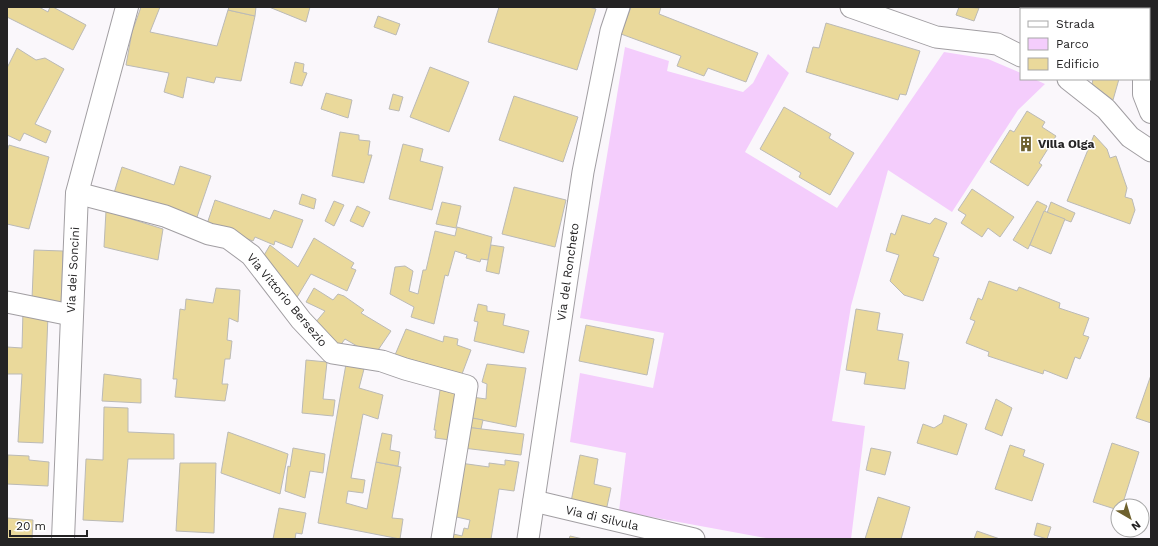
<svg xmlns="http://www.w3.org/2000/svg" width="1158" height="546" font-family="'Work Sans',sans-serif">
	<rect width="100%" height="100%" fill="#faf7fb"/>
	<path fill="#f4cdfc" d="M 625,47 L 669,61 L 667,71 L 743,92 L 753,83 L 768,54 L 789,73 L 745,152 L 837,208 L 944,52 L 988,59 L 1021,73 L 1021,79 L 1034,79 L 1045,84 L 1018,110 L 952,212 L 888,170 L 851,306 L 832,421 L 865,426 L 851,539 L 771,539 L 619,511 L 626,453 L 570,442 L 580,373 L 653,388 L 664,333 L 580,318 Z"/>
	<g fill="#ead99b" stroke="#bbbab6">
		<path d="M 7,7 L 39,7 L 48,12 L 50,7 L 53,7 L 86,25 L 73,50 L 7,17 Z"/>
		<path d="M 141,7 L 160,7 L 150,32 L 217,46 L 228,10 L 255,16 L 241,81 L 216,77 L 214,83 L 187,77 L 183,98 L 164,92 L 169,73 L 126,65 L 132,32 Z"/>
		<path d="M 229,7 L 256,7 L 255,16 L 228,10 Z"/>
		<path d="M 269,7 L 310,7 L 306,22 Z"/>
		<path d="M 499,7 L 589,7 L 596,9 L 577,70 L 488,42 Z"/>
		<path d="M 631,7 L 661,7 L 659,14 L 758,53 L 746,82 L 708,68 L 704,76 L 677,66 L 681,56 L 621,34 Z"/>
		<path d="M 959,7 L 979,8 L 974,21 L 956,15 Z"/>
		<rect x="1090" y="7" width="23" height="2"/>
		<path d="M 378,16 L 400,24 L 396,35 L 374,27 Z"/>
		<path d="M 826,23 L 920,51 L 906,95 L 900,94 L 898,100 L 806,72 L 813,47 L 819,48 Z"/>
		<path d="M 17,48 L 36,60 L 45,58 L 64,69 L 35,124 L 51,131 L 46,143 L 24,133 L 20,141 L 7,135 L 7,68 Z"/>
		<path d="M 295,62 L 304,64 L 303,72 L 307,73 L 302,86 L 290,83 Z"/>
		<path d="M 430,67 L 469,82 L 449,132 L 410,117 Z"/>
		<path d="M 1093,79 L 1119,79 L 1113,100 L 1092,84 Z"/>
		<path d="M 326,93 L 352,100 L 348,118 L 321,109 Z"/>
		<path d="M 393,94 L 403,97 L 399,111 L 389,109 Z"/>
		<path d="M 514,96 L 578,117 L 563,162 L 499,140 Z"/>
		<path d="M 784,107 L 831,134 L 829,138 L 854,153 L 830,195 L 799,177 L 801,173 L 760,149 Z"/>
		<path d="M 1027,111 L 1045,122 L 1042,127 L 1056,136 L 1039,163 L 1042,165 L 1028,186 L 990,162 L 1010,130 L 1014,132 Z"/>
		<path d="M 340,132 L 359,135 L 359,140 L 370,141 L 368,155 L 372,155 L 364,183 L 332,176 Z"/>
		<path d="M 1094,135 L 1107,149 L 1110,158 L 1116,156 L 1127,188 L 1125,197 L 1132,199 L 1135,210 L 1130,224 L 1067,201 Z"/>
		<path d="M 403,144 L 423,149 L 420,161 L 443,167 L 432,210 L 389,199 Z"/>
		<path d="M 9,145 L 49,157 L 29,229 L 7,224 L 7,152 Z"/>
		<path d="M 180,166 L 211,176 L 196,220 L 114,193 L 122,167 L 174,185 Z"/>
		<path d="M 514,187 L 566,200 L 555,247 L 502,234 Z"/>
		<path d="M 972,189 L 1014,217 L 1000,237 L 988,228 L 982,237 L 961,223 L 966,215 L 958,210 Z"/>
		<path d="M 302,194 L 316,199 L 314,209 L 299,204 Z"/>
		<path d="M 215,200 L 270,219 L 274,210 L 303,220 L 292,248 L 275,241 L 274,245 L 255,237 L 253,241 L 207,224 Z"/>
		<path d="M 334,201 L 344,205 L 334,226 L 325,221 Z"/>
		<path d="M 1037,201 L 1047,206 L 1028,249 L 1013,240 Z"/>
		<path d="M 442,202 L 461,206 L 456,228 L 436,224 Z"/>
		<path d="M 1051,202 L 1075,213 L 1071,222 L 1047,213 Z"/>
		<path d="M 357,206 L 370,212 L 363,227 L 350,221 Z"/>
		<path d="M 106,211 L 163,229 L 158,260 L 104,247 Z"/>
		<path d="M 1044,211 L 1065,219 L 1051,254 L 1030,245 Z"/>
		<path d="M 902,215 L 930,224 L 935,218 L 947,223 L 933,256 L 939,258 L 923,301 L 904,295 L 890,281 L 899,255 L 886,251 L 891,233 L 895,235 Z"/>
		<path d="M 457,227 L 492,237 L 488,260 L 481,259 L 480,262 L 466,258 L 467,255 L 455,251 L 448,276 L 445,275 L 434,324 L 411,317 L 414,307 L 390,294 L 395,267 L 405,266 L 413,271 L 409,291 L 418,294 L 423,270 L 426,270 L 435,231 L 455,236 Z"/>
		<path d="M 314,238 L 354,263 L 351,268 L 356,270 L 347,291 L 311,274 L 296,299 L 263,257 L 270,245 L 298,267 Z"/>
		<path d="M 491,245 L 504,247 L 499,274 L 486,271 Z"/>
		<path d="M 34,250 L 63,251 L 61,306 L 32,299 Z"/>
		<path d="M 989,281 L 1017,291 L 1019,287 L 1060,303 L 1059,308 L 1089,318 L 1083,335 L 1089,337 L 1080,359 L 1075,357 L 1067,379 L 1044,370 L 1043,374 L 988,356 L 989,352 L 966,343 L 975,321 L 970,319 L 978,298 L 982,300 Z"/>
		<path d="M 216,288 L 240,290 L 238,322 L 229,318 L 227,340 L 232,341 L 230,359 L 225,359 L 222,384 L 228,384 L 225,401 L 175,397 L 177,379 L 173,379 L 180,309 L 185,310 L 186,299 L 213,303 Z"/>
		<path d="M 314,288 L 333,300 L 338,294 L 344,296 L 364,310 L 361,313 L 391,331 L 374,356 L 345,339 L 339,347 L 315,323 L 325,311 L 306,302 Z"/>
		<path d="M 478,304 L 487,306 L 487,311 L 505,314 L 503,325 L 529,331 L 524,353 L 474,341 L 478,322 L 474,321 Z"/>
		<path d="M 856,309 L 880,313 L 877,330 L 903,334 L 898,360 L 909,362 L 905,389 L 864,384 L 866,373 L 846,370 Z"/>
		<path d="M 23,310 L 48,315 L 43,443 L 18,442 L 22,374 L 7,374 L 7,347 L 22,348 Z"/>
		<path d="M 586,325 L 654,339 L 647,375 L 579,361 Z"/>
		<path d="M 406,329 L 443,342 L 444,336 L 458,339 L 457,345 L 471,350 L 462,374 L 395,355 Z"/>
		<path d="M 306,360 L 327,362 L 323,399 L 335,400 L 333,416 L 302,413 Z"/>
		<path d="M 346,364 L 364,369 L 359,388 L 383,395 L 378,419 L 363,414 L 351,478 L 365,480 L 363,493 L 348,491 L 346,503 L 367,509 L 376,462 L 401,467 L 392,518 L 403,519 L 400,539 L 318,523 Z"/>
		<path d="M 487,364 L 526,368 L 516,427 L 467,417 L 472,397 L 486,399 L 487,384 L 482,382 Z"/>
		<path d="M 104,374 L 141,379 L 141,403 L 102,401 Z"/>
		<path d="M 1151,375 L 1151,423 L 1136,418 Z"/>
		<path d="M 440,390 L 458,394 L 450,440 L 435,438 L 436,430 L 434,430 Z"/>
		<path d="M 996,399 L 1012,408 L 1002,436 L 985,429 Z"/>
		<path d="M 104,407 L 128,408 L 128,432 L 174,434 L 174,459 L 128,459 L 123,522 L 83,520 L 86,459 L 103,460 Z"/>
		<path d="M 944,415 L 967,424 L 957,455 L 917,443 L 923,424 L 934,428 L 942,423 Z"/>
		<path d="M 467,417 L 483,420 L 481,429 L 465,427 Z"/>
		<path d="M 465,427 L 524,434 L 521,455 L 463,448 Z"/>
		<path d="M 228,432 L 288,454 L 280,494 L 221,473 Z"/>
		<path d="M 382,433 L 392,435 L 390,450 L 400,452 L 398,466 L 376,462 Z"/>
		<path d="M 1112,443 L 1139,452 L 1122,506 L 1118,506 L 1118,510 L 1093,502 Z"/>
		<path d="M 1010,445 L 1025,450 L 1023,456 L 1044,464 L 1032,501 L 995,489 Z"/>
		<path d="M 293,448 L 325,454 L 323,473 L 310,471 L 305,498 L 285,491 L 288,466 L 290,467 Z"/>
		<path d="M 871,448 L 891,452 L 885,475 L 866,470 Z"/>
		<path d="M 8,455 L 29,456 L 29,460 L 49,462 L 48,486 L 7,484 Z"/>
		<path d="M 580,455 L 598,459 L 594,484 L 611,488 L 606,511 L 570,507 Z"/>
		<path d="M 505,460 L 519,462 L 514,491 L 499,489 L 491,539 L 448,539 L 449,533 L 462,536 L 464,528 L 468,529 L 470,520 L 452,516 L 460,463 L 489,467 L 489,463 L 505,465 Z"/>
		<path d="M 180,463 L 216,463 L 214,533 L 176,531 Z"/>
		<path d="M 878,497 L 910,507 L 901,539 L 865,539 Z"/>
		<path d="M 279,508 L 306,513 L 302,534 L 296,533 L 295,539 L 273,539 Z"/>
		<path d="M 7,518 L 33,520 L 32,539 L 7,539 Z"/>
		<path d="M 1142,518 L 1147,519 L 1143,531 L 1141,530 Z"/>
		<path d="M 1037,523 L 1051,527 L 1047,539 L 1034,535 Z"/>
		<path d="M 977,531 L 1000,539 L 974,539 Z"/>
		<path d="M 570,536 L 583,539 L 569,539 Z"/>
	</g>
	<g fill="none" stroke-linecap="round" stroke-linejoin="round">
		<defs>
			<g id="minor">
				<path d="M 851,7 L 936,37 L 997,44 L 1021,56"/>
				<path d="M 1068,79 L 1106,109 L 1130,137 L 1151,151"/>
				<path d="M 77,193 L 165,216 L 209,234 L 228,238 L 251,255 L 301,320 L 332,353 L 382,361 L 405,369 L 467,386 L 442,539"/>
				<path d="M 7,302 L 71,315"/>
				<path d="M 534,501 L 694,539"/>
				<path d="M 528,539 L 583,172 L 611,31 L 619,7"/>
			</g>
			<path id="tertiary" d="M 63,539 L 77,193 L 127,7"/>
			<g id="secondary">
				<path d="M 1144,7 L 1144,9"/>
				<path d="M 1144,79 L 1144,94 L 1151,112"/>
			</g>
		</defs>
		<use href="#minor" stroke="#a19ea2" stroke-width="23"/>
		<use href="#tertiary" stroke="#a19ea2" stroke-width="24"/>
		<use href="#secondary" stroke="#a19ea2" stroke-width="24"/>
		<use href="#minor" stroke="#fff" stroke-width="21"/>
		<use href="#tertiary" stroke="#fff" stroke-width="22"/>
		<use href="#secondary" stroke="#fff" stroke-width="22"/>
	</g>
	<defs>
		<symbol id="building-bare" viewBox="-9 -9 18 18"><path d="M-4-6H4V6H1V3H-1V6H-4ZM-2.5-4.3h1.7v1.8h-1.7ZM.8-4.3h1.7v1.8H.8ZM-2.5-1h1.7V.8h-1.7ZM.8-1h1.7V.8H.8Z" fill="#6e612e" stroke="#fff" stroke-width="2.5" paint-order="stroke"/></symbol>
	</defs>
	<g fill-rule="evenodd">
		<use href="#building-bare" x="1015" y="133" width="22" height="22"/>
	</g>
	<g text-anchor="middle" stroke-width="3" stroke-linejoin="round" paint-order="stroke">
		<g font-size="12" font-weight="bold" fill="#242324" stroke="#fff" text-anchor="start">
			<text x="1038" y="148">Villa Olga</text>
		</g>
		<g font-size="12" fill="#242324" stroke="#fff">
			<text transform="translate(73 270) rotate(-87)" y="4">Via dei Soncini</text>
			<text transform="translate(568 272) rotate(-82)" y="4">Via del Roncheto</text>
			<text transform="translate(287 300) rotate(50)" y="4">Via Vittorio Bersezio</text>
			<text transform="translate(602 518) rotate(13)" y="4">Via di Silvula</text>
		</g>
	</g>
	<rect width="1158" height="546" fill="none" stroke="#242324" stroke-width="16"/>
	<rect x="1020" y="8" width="130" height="72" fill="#ffffff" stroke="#a7a7a7"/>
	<rect x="1028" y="21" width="20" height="6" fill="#ffffff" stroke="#a7a7a7"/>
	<text x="1056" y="28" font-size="12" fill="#242324">Strada</text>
	<rect x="1028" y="38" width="20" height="12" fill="#f4cdfc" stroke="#a7a7a7"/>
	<text x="1056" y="48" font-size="12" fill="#242324">Parco</text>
	<rect x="1028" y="58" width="20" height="12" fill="#ead99b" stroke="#a7a7a7"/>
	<text x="1056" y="68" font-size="12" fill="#242324">Edificio</text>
	<g transform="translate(1130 518) rotate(142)"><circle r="19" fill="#ffffff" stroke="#a7a7a7"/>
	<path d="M0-3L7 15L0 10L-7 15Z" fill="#6e612e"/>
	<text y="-6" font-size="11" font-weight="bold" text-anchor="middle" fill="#242324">N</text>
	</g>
	<path d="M10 530v6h77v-6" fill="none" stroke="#242324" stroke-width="2"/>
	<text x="16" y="530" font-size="12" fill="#242324" stroke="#ffffff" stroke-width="3" paint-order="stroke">20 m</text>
</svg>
